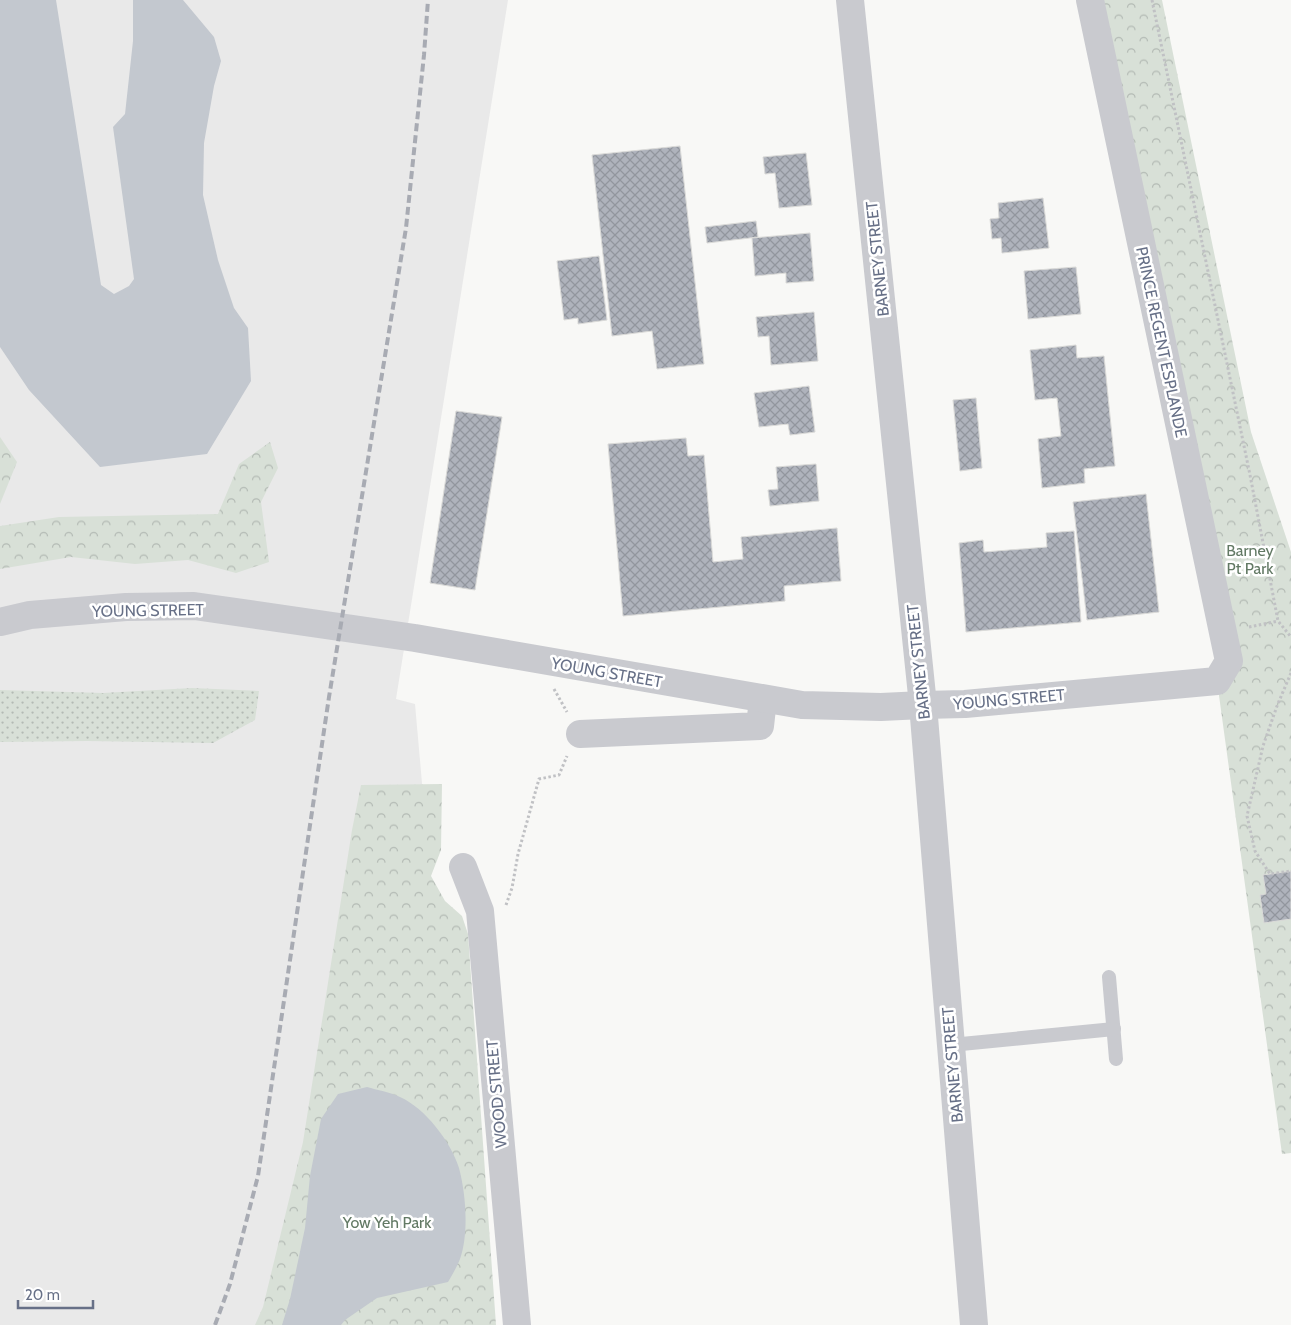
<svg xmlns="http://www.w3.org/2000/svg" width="1291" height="1325" font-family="Cabin,sans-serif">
	<defs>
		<pattern id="grass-dots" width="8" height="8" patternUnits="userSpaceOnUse" patternTransform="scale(1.25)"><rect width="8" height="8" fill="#d8e0d7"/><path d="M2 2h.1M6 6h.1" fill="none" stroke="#b3bab4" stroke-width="1.8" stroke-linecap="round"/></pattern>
		<pattern id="forest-crowns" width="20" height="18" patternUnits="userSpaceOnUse" patternTransform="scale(1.25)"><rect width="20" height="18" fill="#d8e0d7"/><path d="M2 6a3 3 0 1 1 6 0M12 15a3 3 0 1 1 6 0" fill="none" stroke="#b3bab4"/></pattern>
		<pattern id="building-cross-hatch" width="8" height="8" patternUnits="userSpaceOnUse" patternTransform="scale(1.25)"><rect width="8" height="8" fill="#afb3bc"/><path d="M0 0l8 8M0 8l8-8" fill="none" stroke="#92969e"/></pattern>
	</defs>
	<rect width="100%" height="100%" fill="#f8f8f6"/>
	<path fill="#e9e9e9" d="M 0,0 L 508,0 L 396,699 L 415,704 L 470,1325 L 0,1325 Z"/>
	<path fill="url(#grass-dots)" d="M 192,688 L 259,691 L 255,720 L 213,743 L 87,741 L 0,742 L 0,690 L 103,693 Z"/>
	<g fill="url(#forest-crowns)">
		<path d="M 1090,0 L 1162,0 L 1251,432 L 1291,552 L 1291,1153 L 1282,1154 L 1217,681 L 1229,661 Z"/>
		<path d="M 0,437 L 17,462 L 0,504 Z"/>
		<path d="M 270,442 L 278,468 L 261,502 L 269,562 L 236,573 L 188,560 L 135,564 L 71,557 L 0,569 L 0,526 L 59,517 L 218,514 L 239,464 Z"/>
		<path d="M 442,784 L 441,850 L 431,876 L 445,901 L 462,916 L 468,934 L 496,1325 L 255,1325 L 263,1307 L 303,1142 L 352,830 L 361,785 Z"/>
	</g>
	<g fill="#c3c8cf">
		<path d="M 0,0 L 56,0 L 101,285 L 114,294 L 129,286 L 134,279 L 113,127 L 125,114 L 133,41 L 133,0 L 183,0 L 214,37 L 221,61 L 214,86 L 204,143 L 203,195 L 218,260 L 234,308 L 248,328 L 251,381 L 207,454 L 100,467 L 29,390 L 0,347 Z"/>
		<path d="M 367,1087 C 377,1090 390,1092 400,1097 C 425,1108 451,1142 459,1168 C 466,1194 469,1234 460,1259 C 457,1267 452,1275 448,1282 L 377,1298 L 345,1320 L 341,1325 L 282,1325 L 290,1299 L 305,1228 L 310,1176 L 321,1119 L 338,1094 Z"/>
	</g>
	<g fill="url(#building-cross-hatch)" stroke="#dadad8">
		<path d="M 680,146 L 704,364 L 657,369 L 652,331 L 612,336 L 592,155 Z"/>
		<path d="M 806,153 L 812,205 L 779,208 L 775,173 L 765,174 L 763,157 Z"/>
		<path d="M 1043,198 L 1049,248 L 1002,253 L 1001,238 L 992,239 L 990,219 L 999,218 L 998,203 Z"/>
		<path d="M 756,221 L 758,237 L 707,243 L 705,227 Z"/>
		<path d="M 810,233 L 814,281 L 786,283 L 786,273 L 755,276 L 752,238 Z"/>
		<path d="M 599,256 L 607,320 L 578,324 L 578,318 L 564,320 L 557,261 Z"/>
		<path d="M 1076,267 L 1081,314 L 1028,319 L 1024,271 Z"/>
		<path d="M 814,312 L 818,361 L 771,365 L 769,336 L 758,337 L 756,317 Z"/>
		<path d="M 1076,345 L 1077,358 L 1104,356 L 1115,466 L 1084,469 L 1085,483 L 1042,488 L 1038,439 L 1061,436 L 1057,398 L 1035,400 L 1030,350 Z"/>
		<path d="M 809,386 L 815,432 L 790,435 L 788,424 L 759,427 L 754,393 Z"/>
		<path d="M 976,398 L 982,468 L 960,471 L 953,400 Z"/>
		<path d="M 456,411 L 502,417 L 475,590 L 430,583 Z"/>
		<path d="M 686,438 L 688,456 L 704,455 L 713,562 L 743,559 L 741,537 L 837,528 L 841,581 L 784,586 L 785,601 L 623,616 L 608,444 Z"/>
		<path d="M 816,464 L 819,501 L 770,506 L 768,490 L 778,489 L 776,467 Z"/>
		<path d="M 1146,494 L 1159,612 L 1087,620 L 1073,502 Z"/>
		<path d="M 1074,531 L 1081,622 L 966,632 L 959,543 L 983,540 L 984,552 L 1047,547 L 1046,533 Z"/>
		<path d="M 1291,871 L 1291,919 L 1264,923 L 1260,895 L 1266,894 L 1263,875 Z"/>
	</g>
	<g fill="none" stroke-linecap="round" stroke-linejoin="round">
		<g stroke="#c0c1c4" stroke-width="3" stroke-dasharray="2.5 2.5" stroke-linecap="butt">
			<path d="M 1152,0 L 1250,475 L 1278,621 L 1291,637"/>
			<path d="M 1249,627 L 1278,621"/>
			<path d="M 1291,673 L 1277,706 L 1263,746 L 1247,816 L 1255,851 L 1270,874 L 1291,871"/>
			<path d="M 554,689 L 567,712"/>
			<path d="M 506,905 L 512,888 L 518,854 L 539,779 L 559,775 L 567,756"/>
		</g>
		<g stroke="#c9cacf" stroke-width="14">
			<path d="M 1109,977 L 1116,1059"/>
			<path d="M 951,1045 L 1114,1029"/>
		</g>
		<g stroke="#c9cacf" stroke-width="28">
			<path d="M 850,0 L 923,705 L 974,1325"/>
			<path d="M 923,705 L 965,704 L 1217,681 L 1229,661 L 1090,0"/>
			<path d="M 580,734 L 760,726 L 763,699"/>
			<path d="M 463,867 L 480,911 L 517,1325"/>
		</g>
		<path stroke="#c9cacf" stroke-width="28" d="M 0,622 L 30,615 L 126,607 L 194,606 L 415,638 L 802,705 L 881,707 L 923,705"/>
		<path stroke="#a8abb3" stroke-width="4" stroke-dasharray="8 4" stroke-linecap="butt" d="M 215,1325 L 230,1284 L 258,1176 L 329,697 L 406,228 L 424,55 L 428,0"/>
	</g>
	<g text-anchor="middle" stroke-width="5" stroke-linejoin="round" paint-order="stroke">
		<g font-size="16" fill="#677087" stroke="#fff">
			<text transform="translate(877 259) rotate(-96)" y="6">BARNEY STREET</text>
			<text transform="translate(1162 342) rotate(78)" y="6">PRINCE REGENT ESPLANDE</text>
			<text transform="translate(148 610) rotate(-1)" y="6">YOUNG STREET</text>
			<text transform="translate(918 662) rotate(-96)" y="6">BARNEY STREET</text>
			<text transform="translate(607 672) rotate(10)" y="6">YOUNG STREET</text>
			<text transform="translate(1009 699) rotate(-5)" y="6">YOUNG STREET</text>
			<text transform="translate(952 1065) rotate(-95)" y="6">BARNEY STREET</text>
			<text transform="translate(496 1094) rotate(-95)" y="6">WOOD STREET</text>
		</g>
		<g font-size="16" fill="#627964" stroke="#fff">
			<text x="1250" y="556">Barney<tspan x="1250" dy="18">Pt Park</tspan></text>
			<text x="387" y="1228">Yow Yeh Park</text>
		</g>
	</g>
	<path d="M18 1300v8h75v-8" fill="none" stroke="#677087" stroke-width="2.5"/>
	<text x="25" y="1300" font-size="15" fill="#677087" stroke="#ffffff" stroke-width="4" paint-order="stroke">20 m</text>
</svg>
